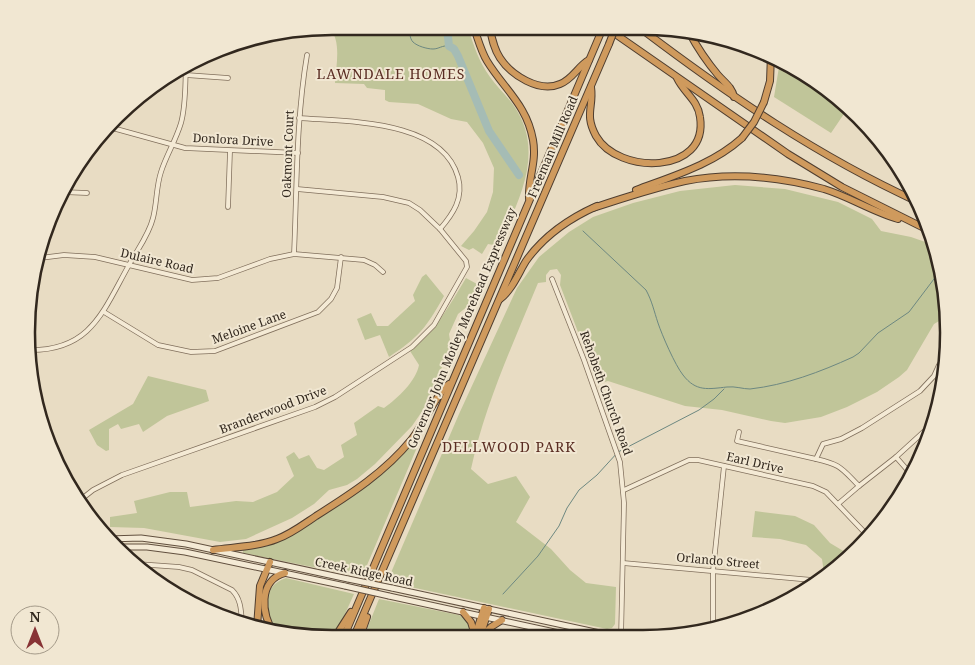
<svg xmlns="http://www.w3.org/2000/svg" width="975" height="665" font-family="'Noto Serif',serif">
	<rect width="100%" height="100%" fill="#e8dcc3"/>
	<g fill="#c0c599">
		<path d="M 329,27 L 468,28 C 474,46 479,62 490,77 C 497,87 507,96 514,106 C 546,153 518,201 499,246 L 488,244 L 482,254 L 473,248 L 469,250 L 461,246 L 474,231 L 487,212 L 493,192 L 494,168 L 483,143 L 467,122 L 451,119 L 418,104 L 389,102 L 385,100 L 385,90 L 367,88 L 364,84 L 335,83 C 336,65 342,41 329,27 Z"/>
		<path d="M 778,58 L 848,108 L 831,133 L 774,97 L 779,67 Z"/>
		<path d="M 735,185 L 785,189 L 838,202 L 872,219 L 881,231 L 911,237 L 931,244 L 946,317 L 934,324 L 907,370 L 899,377 L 877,392 L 847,407 L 821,417 L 785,423 L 771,421 L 722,410 L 685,406 L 608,381 L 598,384 L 560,285 L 561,275 L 557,269 L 550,270 L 546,275 L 546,282 L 538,283 C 513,344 485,404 471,469 L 488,484 L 516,476 L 530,497 L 516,522 L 551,549 L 570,570 L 586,583 L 616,587 L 615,624 L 612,628 L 607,629 L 387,582 L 459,414 L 517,288 L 539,257 L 569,232 L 593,217 L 633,203 L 680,191 Z"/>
		<path d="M 426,274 L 444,296 C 426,328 419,337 389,357 L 380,335 L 365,340 L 357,319 L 371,313 L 377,326 L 388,326 L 415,301 L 413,295 L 422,277 Z"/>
		<path d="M 466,278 L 477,284 L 468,306 L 458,314 L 449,334 L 451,347 L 423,410 L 412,426 L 375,464 L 357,479 L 347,485 L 329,490 L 314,504 L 292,518 L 246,539 L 220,542 L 144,528 L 110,527 L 110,517 L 137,513 L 134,501 L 170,492 L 187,492 L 190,507 L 236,501 L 253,502 L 277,492 L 294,476 L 286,457 L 294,452 L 299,459 L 309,455 L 317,468 L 324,470 L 344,457 L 341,445 L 357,435 L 354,423 L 378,406 L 384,408 C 398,398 416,381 419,365 L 410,351 C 435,331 450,305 466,278 Z"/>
		<path d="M 148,376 L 206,390 L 209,401 L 167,416 L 143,432 L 139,424 L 121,429 L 118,424 L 109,429 L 109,450 L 106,451 L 97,445 L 89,430 L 133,404 Z"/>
		<path d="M 417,436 L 421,438 L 362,577 L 243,553 L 243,550 C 274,546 297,531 323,515 C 360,491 390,470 417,436 Z"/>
		<path d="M 755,511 L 795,516 L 814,525 L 830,543 L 850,555 L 824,573 L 822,559 L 806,545 L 780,539 L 752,537 Z"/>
		<path d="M 286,578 L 354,594 L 340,625 L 334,634 L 277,633 C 265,615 260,586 286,578 Z"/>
		<path d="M 379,599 L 459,615 C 468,620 471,626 472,636 L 365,634 Z"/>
		<path d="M 524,631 L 556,637 L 507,637 L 512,632 Z"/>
	</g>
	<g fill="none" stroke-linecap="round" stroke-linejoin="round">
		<g stroke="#6d8881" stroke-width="1">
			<path d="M 407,27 C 411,32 409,38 413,42 C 417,46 427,49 433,49 C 439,49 442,45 449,46"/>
			<path d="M 583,231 L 646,290 C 652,301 654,311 658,323 C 662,335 675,365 683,375 C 696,392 708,389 727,387 C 735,386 743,389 750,389 C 786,385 820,372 853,357 L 859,353 L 878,333 L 909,312 L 937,275"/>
			<path d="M 503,594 L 538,556 L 559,526 L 567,508 L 579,490 L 597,475 L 618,452 L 699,410 L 714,399 L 724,389"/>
		</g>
		<path stroke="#a5bcb5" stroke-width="8" d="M 447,28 L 449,46 L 454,49 L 458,56 L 489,131 L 519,175"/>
		<defs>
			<g id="minor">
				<path d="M 186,75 L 228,78"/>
				<path d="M 299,118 C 347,122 442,119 458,177 C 464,198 453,214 440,229"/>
				<path d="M 109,127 L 185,148 L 298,153"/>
				<path d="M 63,192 L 87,193"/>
				<path d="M 228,207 L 230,151"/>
				<path d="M 294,254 C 297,187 296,120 307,55"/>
				<path d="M 40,258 L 64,255 L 95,257 L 192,280 L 218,278 L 270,259 L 294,254 L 364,260 L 375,265 L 383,272"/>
				<path d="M 552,279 L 584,360 L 620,462 L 624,503 L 621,638"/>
				<path d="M 104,312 L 158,345 L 191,352 L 215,351 L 318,312 L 331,299 L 337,288 L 341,257"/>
				<path d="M 29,350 C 91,351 103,311 129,265 C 137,250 149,235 153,218 C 157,203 156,187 161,172 C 166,156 176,140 181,123 C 186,105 185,85 186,66"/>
				<path d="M 930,426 L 896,457 L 859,486 C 841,468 842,465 816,459 L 823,444 L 841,439 L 862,428 L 920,391 L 934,376 L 939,365 L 943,361"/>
				<path d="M 739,432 L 737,441 L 816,459"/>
				<path d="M 896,457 L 910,473"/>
				<path d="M 624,490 L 689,460 L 698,460 L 813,486 L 826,492 L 868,536"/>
				<path d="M 79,501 L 93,490 L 122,475 L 315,407 L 335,397 L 412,347 L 434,325 L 467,267 L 466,261 L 440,229 L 420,210 L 409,203 L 383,197 L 297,189"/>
				<path d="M 838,504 L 859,486"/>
				<path d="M 623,563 L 812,580"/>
				<path d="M 137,564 L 179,567 L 192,570 L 232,590 C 241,599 241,610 242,622"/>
				<path d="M 713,625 L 713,571 L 724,466"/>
			</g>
			<g id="secondary">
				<path d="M 108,539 L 141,538 L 186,544 L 348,579"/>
				<path d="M 114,547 L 147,547 L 185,552 L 345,586"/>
				<path d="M 392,588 L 609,635 L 614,638"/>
				<path d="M 389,596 L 582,638"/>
			</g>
			<g id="motorway">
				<path d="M 474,28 C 478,39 481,51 487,61 C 504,89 527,105 533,140 C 537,162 528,178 529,198"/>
				<path d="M 490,29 C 492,39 494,49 500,58 C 511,75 539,93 560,84 C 573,79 578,66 589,60"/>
				<path d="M 611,31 L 788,154 L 842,187 L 928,230"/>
				<path d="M 644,31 C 730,96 818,156 916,201"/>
				<path d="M 689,32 C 697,47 707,62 718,75 C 725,83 732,87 734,97"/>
				<path d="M 591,87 C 594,107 584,114 596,136 C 618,175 709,175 700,117 C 698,100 684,93 677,78"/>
				<path d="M 764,102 L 770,81 L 771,55"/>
				<path d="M 636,190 C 673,176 712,165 742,138"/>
				<path d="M 593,208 C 623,198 654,188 685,181 C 731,172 780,177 824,189 C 850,197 873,212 898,219"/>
				<path d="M 500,299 C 512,290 518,274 526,261 C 543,237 570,218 597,206"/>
				<path d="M 213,550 C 234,547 257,547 277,539 C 291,534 304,524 316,516 C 351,494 385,472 411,440 C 422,427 438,391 449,384"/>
				<path d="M 463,612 L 471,622 L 475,635"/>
				<path d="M 257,627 L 260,586 L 270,562"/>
				<path d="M 274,633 C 261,615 258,580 285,573"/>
				<path d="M 337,634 L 351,612"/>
				<path d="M 345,634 L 602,30"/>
				<path d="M 355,634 L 609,44"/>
				<path d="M 361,634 L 367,617"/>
				<path d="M 475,636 L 484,608"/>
				<path d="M 480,636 L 489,609"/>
				<path d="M 482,636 L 491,627 L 502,620"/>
			</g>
		</defs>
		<use href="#minor" stroke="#806f5c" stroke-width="5.5"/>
		<use href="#secondary" stroke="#62503f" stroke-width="7"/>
		<use href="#motorway" stroke="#4f3e30" stroke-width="8"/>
		<use href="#minor" stroke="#f4ead5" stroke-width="4"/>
		<use href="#secondary" stroke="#f4ead5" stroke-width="5"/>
		<use href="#motorway" stroke="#cf9a5d" stroke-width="6"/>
		<defs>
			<g id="secondary-bridge">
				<path d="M 348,579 L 392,588"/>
				<path d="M 345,586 L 389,596"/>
			</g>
			<g id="motorway-bridge">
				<path d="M 609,44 L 614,31"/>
				<path d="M 742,138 L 754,122 L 764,102"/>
			</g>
		</defs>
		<use href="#secondary-bridge" stroke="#62503f" stroke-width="7" stroke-linecap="butt"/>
		<use href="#motorway-bridge" stroke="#4f3e30" stroke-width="8" stroke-linecap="butt"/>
		<use href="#secondary-bridge" stroke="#f4ead5" stroke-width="5"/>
		<use href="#motorway-bridge" stroke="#cf9a5d" stroke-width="6"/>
	</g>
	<g text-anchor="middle" stroke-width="4" stroke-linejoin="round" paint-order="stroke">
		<g font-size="12" fill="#32281e" stroke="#f1e7d2">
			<text transform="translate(233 140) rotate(3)" y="4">Donlora Drive</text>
			<text transform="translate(553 147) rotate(-67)" y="4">Freeman Mill Road</text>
			<text transform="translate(288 154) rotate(-88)" y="4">Oakmont Court</text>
			<text transform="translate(157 261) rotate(13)" y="4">Dulaire Road</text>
			<text transform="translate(249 327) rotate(-20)" y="4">Meloine Lane</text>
			<text transform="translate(462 328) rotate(-67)" y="4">Governor John Motley Morehead Expressway</text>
			<text transform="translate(606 393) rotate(70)" y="4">Rehobeth Church Road</text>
			<text transform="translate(273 410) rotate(-21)" y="4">Branderwood Drive</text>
			<text transform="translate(755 463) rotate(13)" y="4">Earl Drive</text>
			<text transform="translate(718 561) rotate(5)" y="4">Orlando Street</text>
			<text transform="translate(364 572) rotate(12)" y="4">Creek Ridge Road</text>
		</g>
		<g font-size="14" letter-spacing="1" fill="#5a2d23" stroke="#f1e7d2">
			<text x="391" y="79">LAWNDALE HOMES</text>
			<text x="509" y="452">DELLWOOD PARK</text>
		</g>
	</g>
	<path d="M0 0H975V665H0ZM332 35H643A297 297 0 0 1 940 332V333A297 297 0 0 1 643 630H332A297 297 0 0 1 35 333V332A297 297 0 0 1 332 35Z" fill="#f1e7d2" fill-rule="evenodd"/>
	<path fill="none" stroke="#32281e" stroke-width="2.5" d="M332 35H643A297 297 0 0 1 940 332V333A297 297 0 0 1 643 630H332A297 297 0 0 1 35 333V332A297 297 0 0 1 332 35Z"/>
	<g transform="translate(35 630)"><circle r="24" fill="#f1e7d2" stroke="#a59b8a"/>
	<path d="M0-4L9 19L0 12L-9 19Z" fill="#883335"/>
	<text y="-8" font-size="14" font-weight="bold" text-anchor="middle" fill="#32281e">N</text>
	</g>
</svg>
